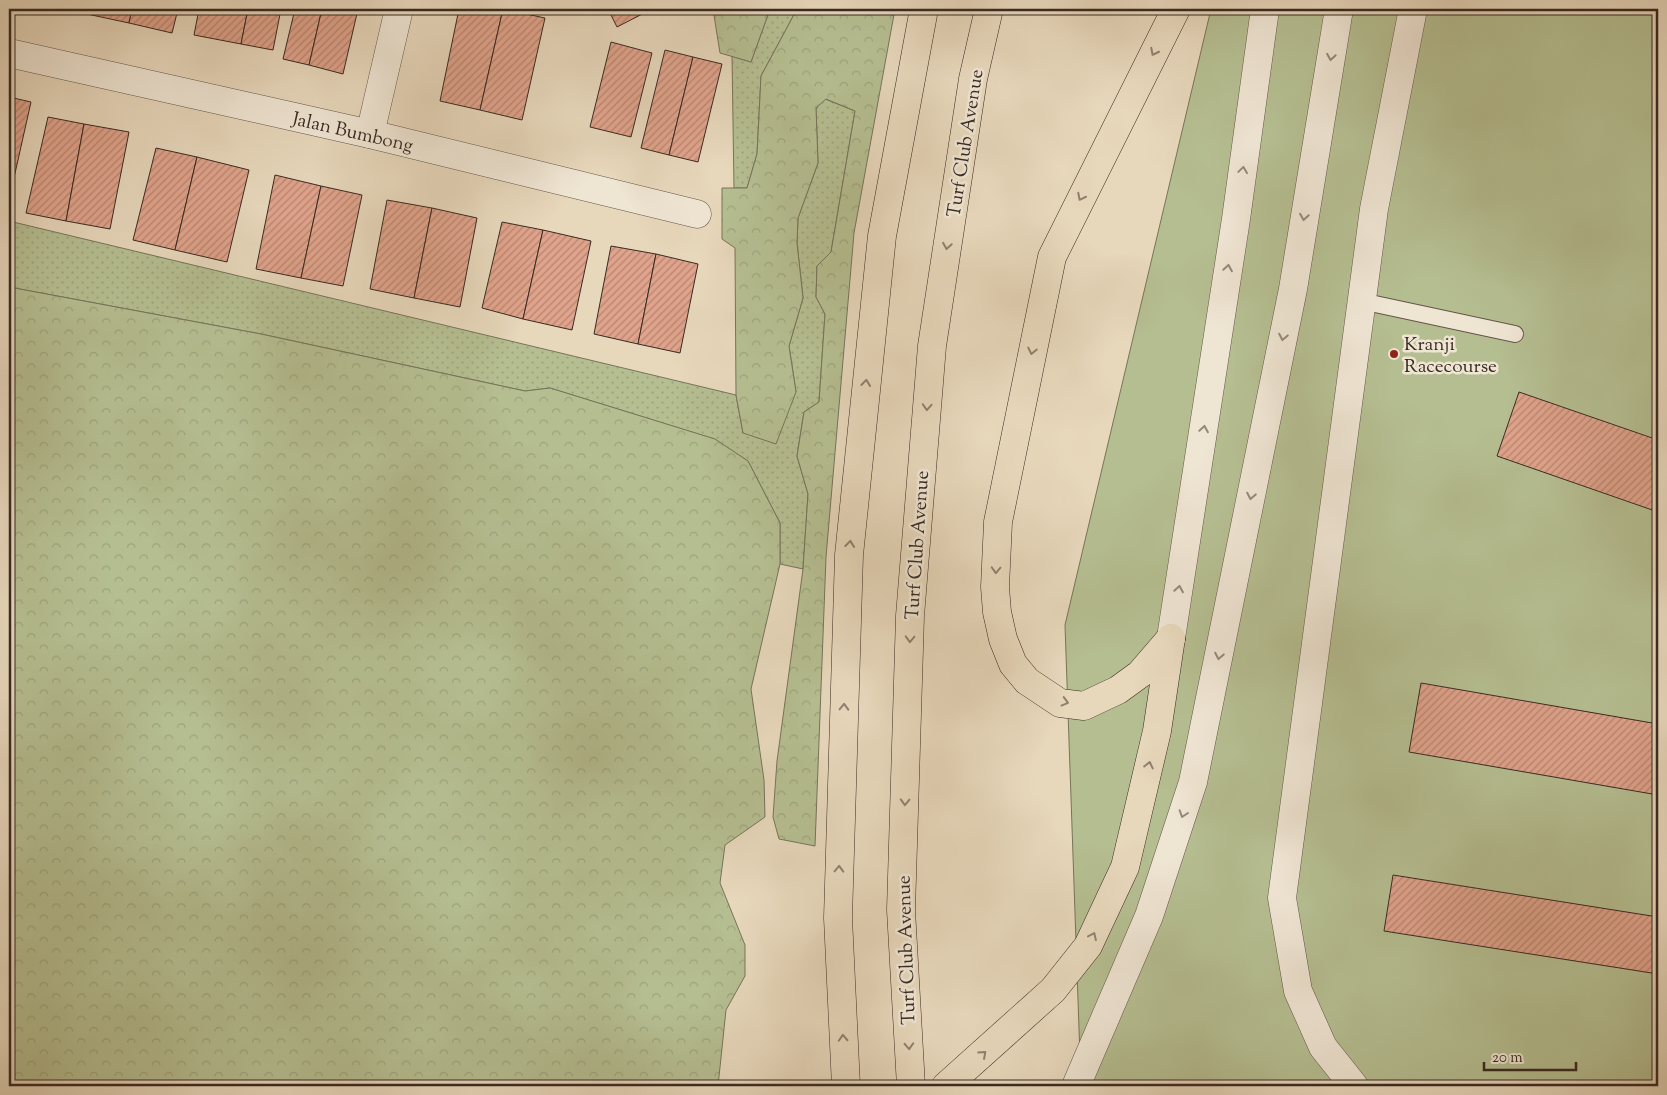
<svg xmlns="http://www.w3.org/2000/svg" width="1667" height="1095" font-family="'Sorts Mill Goudy',serif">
	<defs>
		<pattern id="grass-dots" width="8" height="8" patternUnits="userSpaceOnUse" patternTransform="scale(1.25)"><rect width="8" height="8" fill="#b5be91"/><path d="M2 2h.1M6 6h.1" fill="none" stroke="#9ca37d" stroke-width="1.8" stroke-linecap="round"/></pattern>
		<pattern id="forest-crowns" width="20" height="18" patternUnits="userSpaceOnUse" patternTransform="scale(1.25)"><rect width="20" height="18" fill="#b5be91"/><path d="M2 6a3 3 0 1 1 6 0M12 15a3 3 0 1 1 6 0" fill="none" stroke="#9ca37d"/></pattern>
		<pattern id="building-hatch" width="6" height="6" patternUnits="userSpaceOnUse" patternTransform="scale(1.25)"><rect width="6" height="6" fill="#e0a38b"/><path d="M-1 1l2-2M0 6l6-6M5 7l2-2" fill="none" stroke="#b78571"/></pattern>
	</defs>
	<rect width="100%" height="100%" fill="#e7d7bb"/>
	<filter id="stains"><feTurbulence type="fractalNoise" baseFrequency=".004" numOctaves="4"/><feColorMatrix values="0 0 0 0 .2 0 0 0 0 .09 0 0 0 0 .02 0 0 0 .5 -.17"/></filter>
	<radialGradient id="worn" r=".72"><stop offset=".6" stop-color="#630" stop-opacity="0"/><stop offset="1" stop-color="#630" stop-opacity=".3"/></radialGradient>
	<g fill="url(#grass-dots)" stroke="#77745a">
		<path d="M 770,9 L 797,9 L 761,76 L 757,154 L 747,188 L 734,188 L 732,56 L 751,62 Z"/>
		<path d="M 825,99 L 855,111 L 831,252 L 817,266 L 816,297 L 825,314 L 819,402 L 804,412 L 797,456 L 808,494 L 803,569 L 780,564 L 780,523 L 748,461 L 714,439 L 550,388 L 525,391 L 261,334 L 9,287 L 9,221 L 736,395 L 743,433 L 796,392 L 789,346 L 803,298 L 797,243 L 798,218 L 818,163 L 816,108 Z"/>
	</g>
	<g fill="url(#forest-crowns)" stroke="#77745a">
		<path d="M 713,9 L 770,9 L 751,62 L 720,53 Z"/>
		<path d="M 797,9 L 895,9 L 854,233 L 826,557 L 815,846 L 779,839 L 773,817 L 777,761 L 803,569 L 808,494 L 797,456 L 804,412 L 819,402 L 825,314 L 816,297 L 817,266 L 831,252 L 855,111 L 826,99 L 816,108 L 818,163 L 798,218 L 797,243 L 803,298 L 789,346 L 796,392 L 776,444 L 743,433 L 736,395 L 735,248 L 722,239 L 722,188 L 747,188 L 757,154 L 761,76 Z"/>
		<path d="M 9,287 L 261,334 L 525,391 L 550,388 L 715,439 L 748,461 L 780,523 L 780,564 L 751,689 L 764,780 L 765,817 L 725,845 L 720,883 L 745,945 L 745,976 L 726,1010 L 718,1086 L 9,1086 Z"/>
	</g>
	<path fill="#b5be91" stroke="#77745a" d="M 1211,9 L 1658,9 L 1658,1086 L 1081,1086 L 1065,625 Z"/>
	<g fill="url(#building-hatch)" stroke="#392a22">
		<path d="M 88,9 L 132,9 L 129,23 L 87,14 Z"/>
		<path d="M 132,9 L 178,9 L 172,33 L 129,23 Z"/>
		<path d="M 199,9 L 248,9 L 241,44 L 194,35 Z"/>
		<path d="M 248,9 L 281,9 L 273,50 L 241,44 Z"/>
		<path d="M 295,9 L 322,9 L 309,65 L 283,59 Z"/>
		<path d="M 322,9 L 358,9 L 343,74 L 309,65 Z"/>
		<path d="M 459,9 L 503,9 L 480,110 L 440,101 Z"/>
		<path d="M 503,9 L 545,18 L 522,120 L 480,110 Z"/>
		<path d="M 608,9 L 652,9 L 617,27 Z"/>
		<path d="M 611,42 L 652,53 L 631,137 L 590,127 Z"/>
		<path d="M 665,50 L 693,57 L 669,155 L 641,148 Z"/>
		<path d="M 693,57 L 722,64 L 698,162 L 669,155 Z"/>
		<path d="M 9,97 L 31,102 L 9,200 Z"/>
		<path d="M 48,117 L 84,124 L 66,221 L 26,213 Z"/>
		<path d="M 84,124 L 129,132 L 110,229 L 66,221 Z"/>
		<path d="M 156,148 L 197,157 L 175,250 L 133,240 Z"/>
		<path d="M 197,157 L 249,170 L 227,262 L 175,250 Z"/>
		<path d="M 275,175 L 321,186 L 301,278 L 256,269 Z"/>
		<path d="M 321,186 L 362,195 L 343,286 L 301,278 Z"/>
		<path d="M 387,200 L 432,208 L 414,298 L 370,289 Z"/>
		<path d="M 432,208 L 477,218 L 460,307 L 414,298 Z"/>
		<path d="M 502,222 L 543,230 L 523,319 L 482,308 Z"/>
		<path d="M 543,230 L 591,241 L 572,330 L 523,319 Z"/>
		<path d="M 611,246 L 656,254 L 638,344 L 594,334 Z"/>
		<path d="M 656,254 L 698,264 L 680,353 L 638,344 Z"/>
		<path d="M 1519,392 L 1658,440 L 1658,512 L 1497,456 Z"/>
		<path d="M 1421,683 L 1658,724 L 1658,795 L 1409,752 Z"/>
		<path d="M 1393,875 L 1658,917 L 1658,974 L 1384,931 Z"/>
	</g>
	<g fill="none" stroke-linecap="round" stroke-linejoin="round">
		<defs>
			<path id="service" d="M 1361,301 L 1515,334"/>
			<g id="minor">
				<path d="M 9,53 L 370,134 L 697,214"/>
				<path d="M 370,134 L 399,9"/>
				<path d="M 1171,638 L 1236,219 L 1265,9"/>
				<path d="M 1076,1086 L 1149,916 L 1193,782 L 1293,289 L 1339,9"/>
				<path d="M 1354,1086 L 1323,1047 L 1298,991 L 1282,898 L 1374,209 L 1413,9"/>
			</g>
			<g id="primary">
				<path d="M 1171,638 L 1140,674 L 1118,690 L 1084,706 L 1060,703 L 1027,681 L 1013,664 L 1003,639 L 997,612 L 995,587 L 998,522 L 1052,257 L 1176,9"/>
				<path d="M 846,1086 L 838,918 L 849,555 L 882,236 L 924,9"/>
				<path d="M 911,1086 L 901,910 L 910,616 L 932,346 L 973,79 L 989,9"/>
				<path d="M 946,1086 L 1053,990 L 1088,946 L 1125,867 L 1157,731 L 1171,638"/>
			</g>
		</defs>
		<use href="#service" stroke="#645548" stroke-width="18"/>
		<use href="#minor" stroke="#645548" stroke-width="29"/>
		<use href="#primary" stroke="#392a22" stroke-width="29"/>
		<use href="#service" stroke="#efe5d3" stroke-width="16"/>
		<use href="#minor" stroke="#efe5d3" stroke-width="28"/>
		<use href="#primary" stroke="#e7d7bb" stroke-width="28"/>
	</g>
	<defs><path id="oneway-chevron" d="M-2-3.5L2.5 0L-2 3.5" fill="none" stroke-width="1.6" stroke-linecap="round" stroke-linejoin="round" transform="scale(1.25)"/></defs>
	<g stroke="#90806e">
		<use href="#oneway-chevron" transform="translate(1154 52) rotate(117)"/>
		<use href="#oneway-chevron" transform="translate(1081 197) rotate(117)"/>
		<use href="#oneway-chevron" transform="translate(947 246) rotate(99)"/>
		<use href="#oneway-chevron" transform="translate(1032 351) rotate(102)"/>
		<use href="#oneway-chevron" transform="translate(866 383) rotate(-84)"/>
		<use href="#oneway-chevron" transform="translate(927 407) rotate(94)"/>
		<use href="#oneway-chevron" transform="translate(850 544) rotate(-84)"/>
		<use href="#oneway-chevron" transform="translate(996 570) rotate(92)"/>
		<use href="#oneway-chevron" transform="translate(910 639) rotate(92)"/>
		<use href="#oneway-chevron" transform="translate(1065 702) rotate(15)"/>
		<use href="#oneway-chevron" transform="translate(844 707) rotate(-88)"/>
		<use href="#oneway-chevron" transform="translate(1149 765) rotate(-77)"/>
		<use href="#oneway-chevron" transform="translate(905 802) rotate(92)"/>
		<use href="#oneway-chevron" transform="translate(839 869) rotate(-88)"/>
		<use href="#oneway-chevron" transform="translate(1093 936) rotate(-65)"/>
		<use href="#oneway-chevron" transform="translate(843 1038) rotate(-93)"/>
		<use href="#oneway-chevron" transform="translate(909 1046) rotate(87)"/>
		<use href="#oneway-chevron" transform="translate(983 1054) rotate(-42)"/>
	</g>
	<g stroke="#94887a">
		<use href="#oneway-chevron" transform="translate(1331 57) rotate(99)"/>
		<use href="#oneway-chevron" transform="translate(1243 170) rotate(-82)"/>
		<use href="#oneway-chevron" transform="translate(1304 217) rotate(99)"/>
		<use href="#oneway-chevron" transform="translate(1228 268) rotate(-81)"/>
		<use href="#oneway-chevron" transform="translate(1283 337) rotate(101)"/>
		<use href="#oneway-chevron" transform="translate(1204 429) rotate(-81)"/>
		<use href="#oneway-chevron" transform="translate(1251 496) rotate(101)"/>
		<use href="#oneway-chevron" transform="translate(1179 589) rotate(-81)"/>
		<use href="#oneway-chevron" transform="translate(1219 656) rotate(101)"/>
		<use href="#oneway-chevron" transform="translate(1183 814) rotate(108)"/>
	</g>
	<circle fill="#8f2418" stroke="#efe5d3" stroke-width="2" cx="1394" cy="354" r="5"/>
	<g text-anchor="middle" stroke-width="5" stroke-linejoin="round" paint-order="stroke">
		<g font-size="19" fill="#392a22" stroke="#efe5d3">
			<text transform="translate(353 131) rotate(13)" y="7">Jalan Bumbong</text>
			<text transform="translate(964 143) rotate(-81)" y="7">Turf Club Avenue</text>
			<text transform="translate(916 545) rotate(-86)" y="7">Turf Club Avenue</text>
			<text transform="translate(905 950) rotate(-92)" y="7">Turf Club Avenue</text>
		</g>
		<g font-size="19" fill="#392a22" stroke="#efe5d3" text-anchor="start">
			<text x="1404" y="350">Kranji<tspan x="1404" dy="22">Racecourse</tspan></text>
		</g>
	</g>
	<rect width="1667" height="1095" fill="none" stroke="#e7d7bb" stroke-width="30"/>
	<rect x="10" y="10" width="1647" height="1075" fill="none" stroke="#392a22" stroke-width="2.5"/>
	<rect x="15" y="15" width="1637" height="1065" fill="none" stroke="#392a22"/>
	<path d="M1484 1062v8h92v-8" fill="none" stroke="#392a22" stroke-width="2.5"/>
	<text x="1492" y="1062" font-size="15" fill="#392a22" stroke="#efe5d3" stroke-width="4" paint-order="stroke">20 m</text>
	<rect width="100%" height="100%" filter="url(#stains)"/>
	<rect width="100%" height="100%" fill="url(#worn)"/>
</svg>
